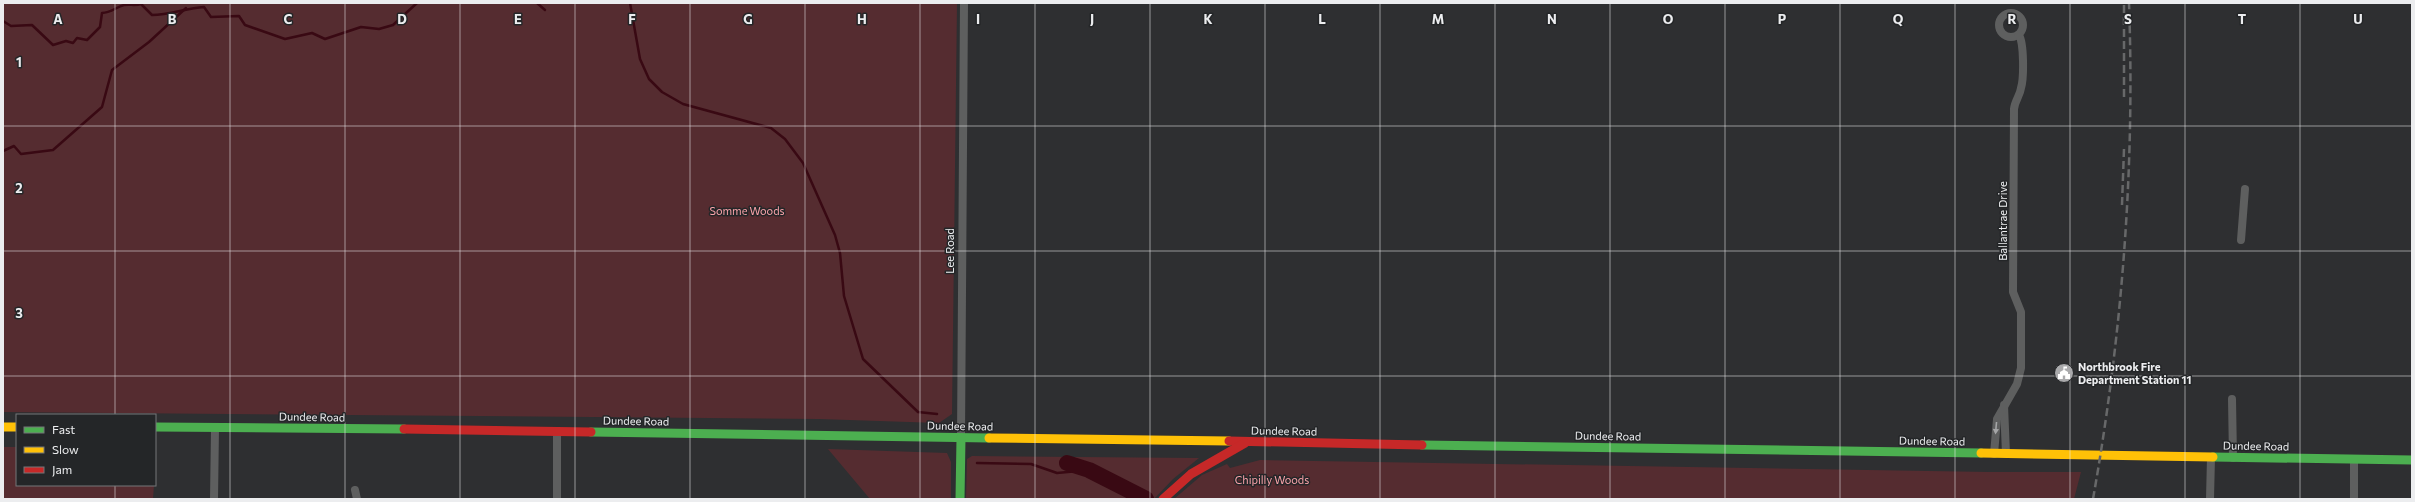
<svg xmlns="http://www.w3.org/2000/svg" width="2415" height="502" font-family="Commissioner,sans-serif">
	<rect width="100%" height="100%" fill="#2e2f31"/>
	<g fill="#552c30">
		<path d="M 3,3 L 957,3 L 952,414 L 939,423 L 819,419 L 3,412 Z"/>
		<path d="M 3,447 L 17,447 L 17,485 L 154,485 L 153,499 L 3,499 Z"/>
		<path d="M 828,449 L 947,453 L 951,462 L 951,499 L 870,499 Z"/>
		<path d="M 972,456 L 1199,458 L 1173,479 L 1154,499 L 966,499 L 967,459 Z"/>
		<path d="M 1260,460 L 1989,472 L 2081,472 L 2074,499 L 1174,499 L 1202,475 L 1227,464 L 1230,468 Z"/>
	</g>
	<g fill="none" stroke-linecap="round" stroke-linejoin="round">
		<g stroke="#390913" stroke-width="2.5">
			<path d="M 537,3 L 545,10"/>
			<path d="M 630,3 L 640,59 L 649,79 L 662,92 L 683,104 L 771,128 L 785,139 L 803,163 L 835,235 L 840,253 L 844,296 L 863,359 L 918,412 L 937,414"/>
			<path d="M 3,21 L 11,26 L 32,25 L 53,45 L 66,41 L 73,43 L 77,38 L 87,40 L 100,27 L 102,13 C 111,13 116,7 124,5 C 130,4 135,6 141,4 L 152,15 C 170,15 186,8 204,7 L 211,17 L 239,16 L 245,25 L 285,39 L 312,33 L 325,39 L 361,27 L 379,29 L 393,25 L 417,3"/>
			<path d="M 3,151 L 14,146 L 21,154 L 53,150 L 102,107 L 112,70 L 149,42 L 186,8"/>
			<path d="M 977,463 L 1031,464 L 1057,473 L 1089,470"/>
		</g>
		<path stroke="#390913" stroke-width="16" d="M 1067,463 L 1089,470 L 1146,499"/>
		<g stroke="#5e5f5f" stroke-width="8">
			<circle cx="2011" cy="25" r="12"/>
			<path d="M 2241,240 L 2245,189"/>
			<path d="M 2232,399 L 2233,458"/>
			<path d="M 2004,405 L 2006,454"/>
			<path d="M 961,438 L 964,3"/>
			<path d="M 1994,454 L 1997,419 L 2017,384 L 2021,368 L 2021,312 L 2013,292 L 2014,109 C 2015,100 2020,96 2021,88 C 2024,78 2024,43 2019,35"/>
			<path d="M 2354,460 L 2354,499"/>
			<path d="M 355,490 L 357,499"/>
			<path d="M 214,499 L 215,428"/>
			<path d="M 557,499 L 557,431"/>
			<path d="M 2210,499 L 2211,457"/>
		</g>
		<g stroke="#4caf50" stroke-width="9">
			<path d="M 155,427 L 404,429"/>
			<path d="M 591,432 L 989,438"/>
			<path d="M 1422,445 L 1981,453"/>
			<path d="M 2213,457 L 2412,460"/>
			<path d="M 960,499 L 961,438"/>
		</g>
		<g stroke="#ffc107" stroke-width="9">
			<path d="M 3,427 L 17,427"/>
			<path d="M 989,438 L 1229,441"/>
			<path d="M 1981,453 L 2213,457"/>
		</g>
		<g stroke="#c62828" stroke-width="9">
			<path d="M 404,429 L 591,432"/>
			<path d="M 1229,441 L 1422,445"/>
			<path d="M 1163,499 L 1191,474 L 1245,443"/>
		</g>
		<g stroke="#676869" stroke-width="2.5" stroke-dasharray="8 4" stroke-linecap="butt">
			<path d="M 2124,5 L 2124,99"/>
			<path d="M 2122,205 L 2124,149"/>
			<path d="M 2093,499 C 2122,335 2135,169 2129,3"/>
		</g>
	</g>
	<defs><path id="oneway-solid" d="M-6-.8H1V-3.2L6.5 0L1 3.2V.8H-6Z"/></defs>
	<use fill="#a5a6a7" href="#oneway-solid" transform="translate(1996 428) rotate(95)"/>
	<path fill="none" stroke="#ecedef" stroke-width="1" stroke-opacity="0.55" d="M 115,3 L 115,415M 230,3 L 230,499M 345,3 L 345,499M 460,3 L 460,499M 575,3 L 575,499M 690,3 L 690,499M 805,3 L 805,499M 920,3 L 920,499M 1035,3 L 1035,499M 1150,3 L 1150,499M 1265,3 L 1265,499M 1380,3 L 1380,499M 1495,3 L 1495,499M 1610,3 L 1610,499M 1725,3 L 1725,499M 1840,3 L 1840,499M 1955,3 L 1955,499M 2070,3 L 2070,499M 2185,3 L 2185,499M 2300,3 L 2300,499M 3,126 L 2412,126M 3,251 L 2412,251M 3,376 L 2412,376M 115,485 L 115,499"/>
	<defs>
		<symbol id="civic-disc" viewBox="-11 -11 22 22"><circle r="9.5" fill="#aaaaac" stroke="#242628"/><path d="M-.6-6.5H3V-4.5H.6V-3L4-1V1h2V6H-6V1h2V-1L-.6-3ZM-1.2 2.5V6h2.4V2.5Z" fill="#fff"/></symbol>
	</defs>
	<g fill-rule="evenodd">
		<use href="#civic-disc" x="2053" y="362" width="22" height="22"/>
	</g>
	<g text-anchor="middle" stroke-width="3" stroke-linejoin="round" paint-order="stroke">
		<g font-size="11" fill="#fba3aa" stroke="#242628">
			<text x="747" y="215">Somme Woods</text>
			<text x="1272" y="484">Chipilly Woods</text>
		</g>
		<g font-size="11" fill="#ecedef" stroke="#242628">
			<text transform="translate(2003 221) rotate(-90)" y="4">Ballantrae Drive</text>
			<text transform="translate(950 251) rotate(-90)" y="4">Lee Road</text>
			<text transform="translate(312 417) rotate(1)" y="4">Dundee Road</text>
			<text transform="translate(636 421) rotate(1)" y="4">Dundee Road</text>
			<text transform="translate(960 426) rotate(1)" y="4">Dundee Road</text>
			<text transform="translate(1284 431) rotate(1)" y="4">Dundee Road</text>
			<text transform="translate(1608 436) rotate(1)" y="4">Dundee Road</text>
			<text transform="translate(1932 441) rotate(1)" y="4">Dundee Road</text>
			<text transform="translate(2256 446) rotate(1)" y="4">Dundee Road</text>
		</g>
		<g font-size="11" font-weight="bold" fill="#ecedef" stroke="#242628" text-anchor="start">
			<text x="2078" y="371">Northbrook Fire<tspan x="2078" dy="13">Department Station 11</tspan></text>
		</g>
	</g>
	<g font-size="13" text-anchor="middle" font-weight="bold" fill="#ecedef" stroke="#242628" stroke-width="3" stroke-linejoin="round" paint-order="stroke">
		<text x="58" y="24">A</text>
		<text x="172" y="24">B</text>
		<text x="288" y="24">C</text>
		<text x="402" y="24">D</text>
		<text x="518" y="24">E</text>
		<text x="632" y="24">F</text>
		<text x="748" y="24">G</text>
		<text x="862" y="24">H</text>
		<text x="978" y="24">I</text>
		<text x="1092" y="24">J</text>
		<text x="1208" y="24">K</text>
		<text x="1322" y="24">L</text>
		<text x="1438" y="24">M</text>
		<text x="1552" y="24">N</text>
		<text x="1668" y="24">O</text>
		<text x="1782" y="24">P</text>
		<text x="1898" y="24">Q</text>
		<text x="2012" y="24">R</text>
		<text x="2128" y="24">S</text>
		<text x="2242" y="24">T</text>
		<text x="2358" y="24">U</text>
		<text x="19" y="67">1</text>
		<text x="19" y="193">2</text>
		<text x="19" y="318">3</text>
	</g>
	<rect width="2415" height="502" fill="none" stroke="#ecedef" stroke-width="8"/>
	<rect x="16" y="414" width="140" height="72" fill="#242628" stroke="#747678"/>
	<rect x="24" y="427" width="20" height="6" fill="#4caf50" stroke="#747678"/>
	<text x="52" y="434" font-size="12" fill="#ecedef">Fast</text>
	<rect x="24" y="447" width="20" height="6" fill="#ffc107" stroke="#747678"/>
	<text x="52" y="454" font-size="12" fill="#ecedef">Slow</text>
	<rect x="24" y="467" width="20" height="6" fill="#c62828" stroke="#747678"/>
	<text x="52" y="474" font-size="12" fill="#ecedef">Jam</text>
</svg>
